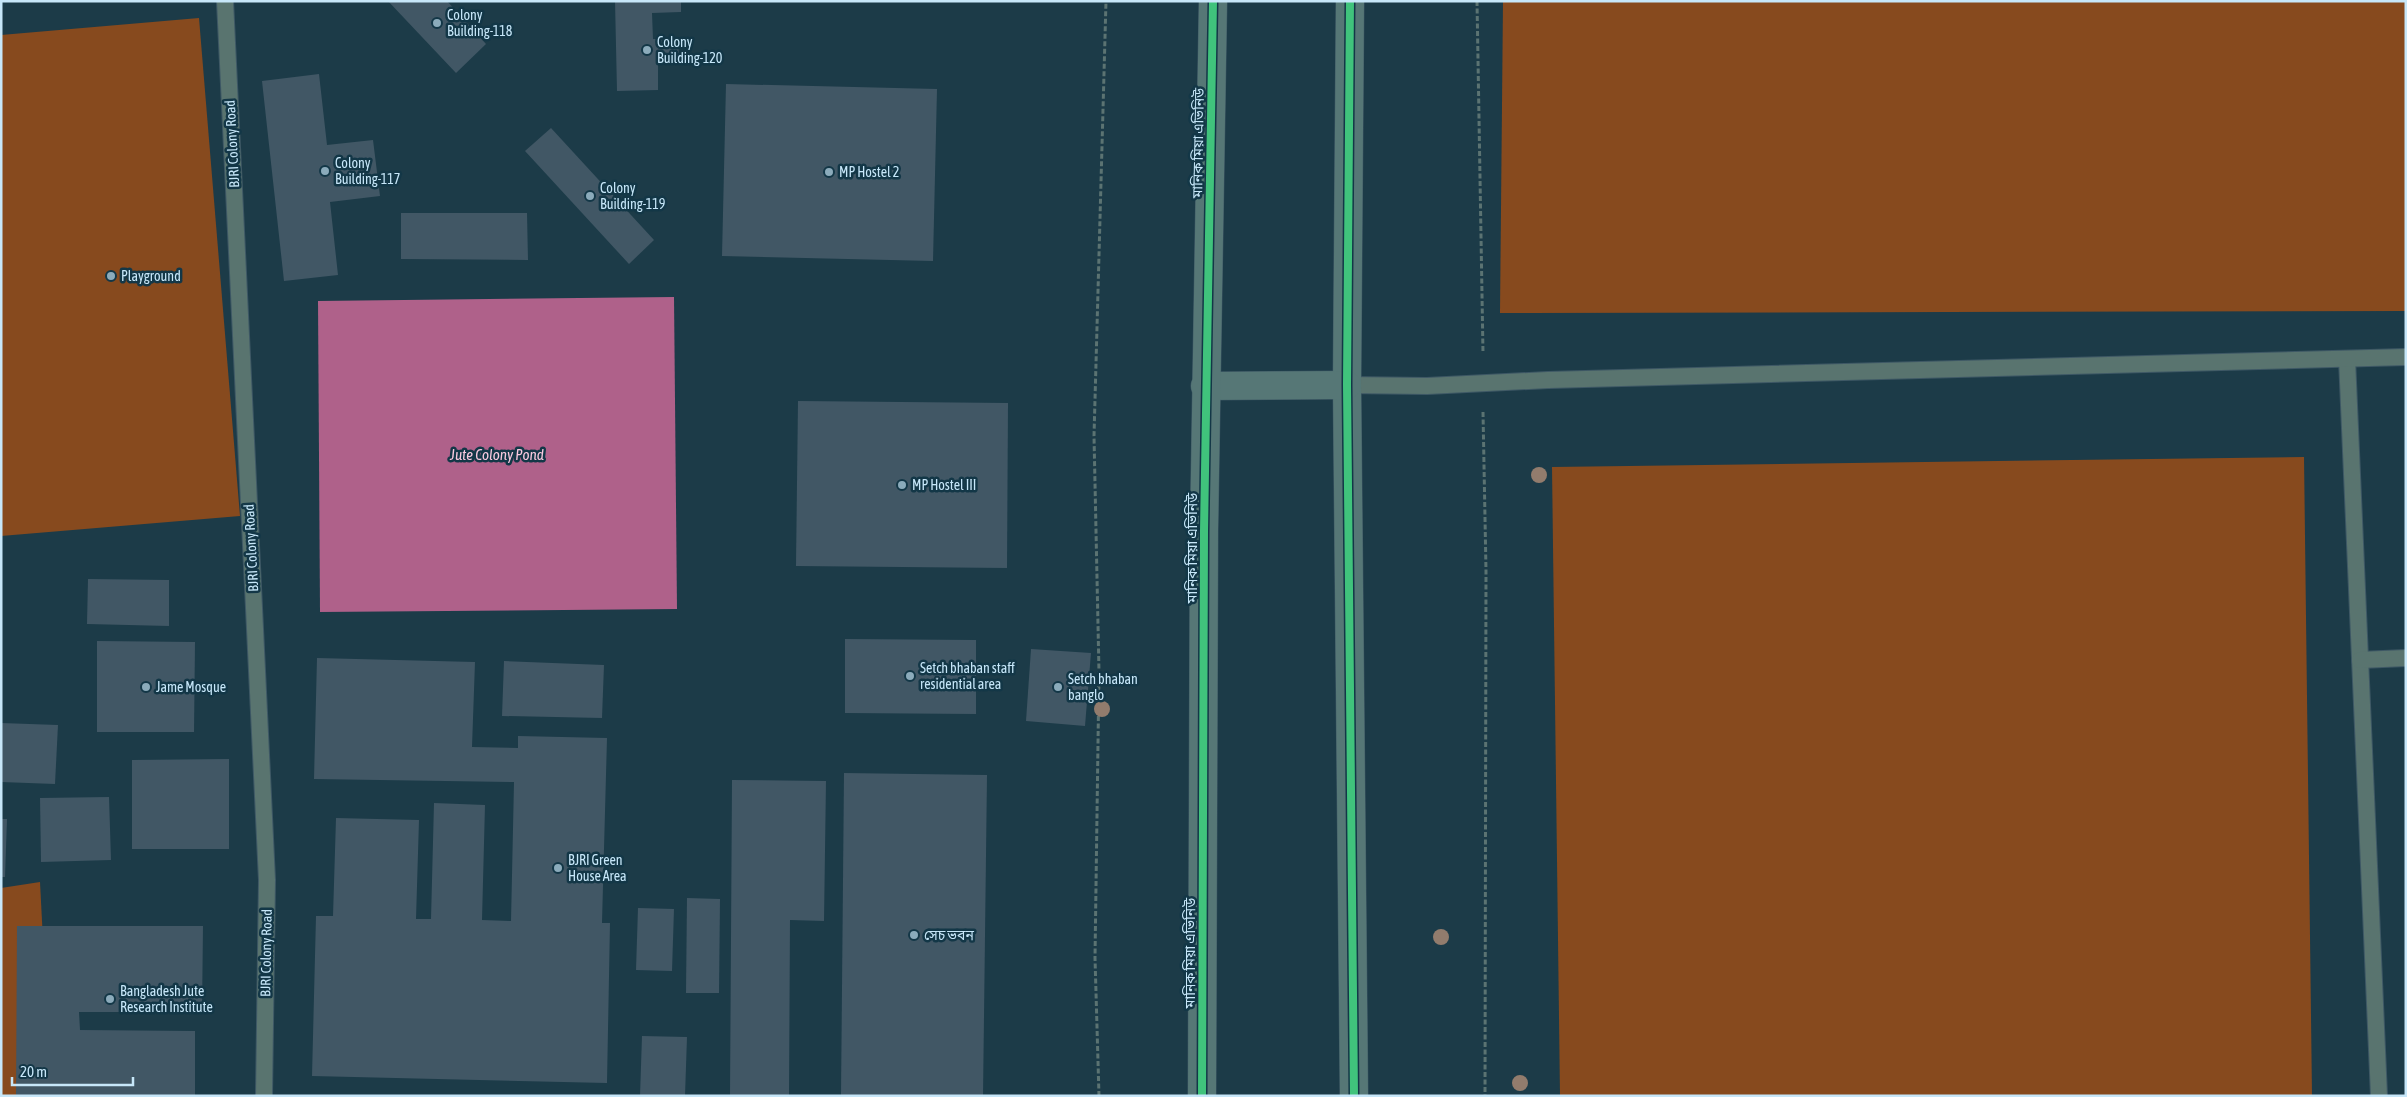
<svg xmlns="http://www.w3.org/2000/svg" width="2407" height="1097" font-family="'Asap Condensed','Noto Sans Bengali',sans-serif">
	<rect width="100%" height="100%" fill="#1c3b48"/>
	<g fill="#874a1e">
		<path d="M 1503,1 L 2406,1 L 2406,311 L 1500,313 Z"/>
		<path d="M 199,18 L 240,516 L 1,536 L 1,35 Z"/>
		<path d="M 2304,457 L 2312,1096 L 1560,1096 L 1552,467 Z"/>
		<path d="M 40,882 L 51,1096 L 1,1096 L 1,888 Z"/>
	</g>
	<path fill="#af618a" d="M 674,297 L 677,609 L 320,612 L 318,301 Z"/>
	<g fill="#415765">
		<path d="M 388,1 L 447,1 L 486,44 L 456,73 Z"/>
		<path d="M 615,1 L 681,1 L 681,12 L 652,13 L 653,39 L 678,39 L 679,61 L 658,62 L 658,90 L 617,91 Z"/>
		<path d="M 319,74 L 327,145 L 373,140 L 380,196 L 330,202 L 338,275 L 284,281 L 262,81 Z"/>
		<path d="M 726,84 L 937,89 L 933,261 L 722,256 Z"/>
		<path d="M 551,128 L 654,240 L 629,264 L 525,151 Z"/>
		<path d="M 401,213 L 527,213 L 528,260 L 401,259 Z"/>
		<path d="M 798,401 L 1008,403 L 1007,568 L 796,566 Z"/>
		<path d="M 88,579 L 169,580 L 169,626 L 87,624 Z"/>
		<path d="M 845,639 L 976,640 L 976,714 L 845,713 Z"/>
		<path d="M 97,641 L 195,642 L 194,732 L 97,732 Z"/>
		<path d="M 1031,649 L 1091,653 L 1085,726 L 1026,721 Z"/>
		<path d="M 317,658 L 475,662 L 472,747 L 518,748 L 518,736 L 607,738 L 602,923 L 610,923 L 607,1083 L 312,1076 L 316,916 L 333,916 L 336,818 L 419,820 L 416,919 L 431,919 L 434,803 L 485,805 L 482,920 L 511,921 L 514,782 L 314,779 Z"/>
		<path d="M 504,661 L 604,665 L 602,718 L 502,716 Z"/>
		<path d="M 1,723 L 58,725 L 55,784 L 1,782 Z"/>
		<path d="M 229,759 L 229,849 L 132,849 L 132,760 Z"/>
		<path d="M 844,773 L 987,775 L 983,1096 L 841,1096 Z"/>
		<path d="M 732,780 L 826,781 L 824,921 L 790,920 L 789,1096 L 730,1096 Z"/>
		<path d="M 109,797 L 111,860 L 41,862 L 40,798 Z"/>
		<path d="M 1,819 L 7,819 L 5,877 L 1,877 Z"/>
		<path d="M 687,898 L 720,899 L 719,993 L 686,993 Z"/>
		<path d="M 638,908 L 674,909 L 672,971 L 636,970 Z"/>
		<path d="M 17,926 L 203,926 L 202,1012 L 79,1012 L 80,1030 L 195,1031 L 195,1096 L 16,1096 Z"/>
		<path d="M 642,1036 L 687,1037 L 685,1096 L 640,1096 Z"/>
	</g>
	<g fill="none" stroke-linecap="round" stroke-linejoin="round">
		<defs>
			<g id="service">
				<path d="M 225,1 L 267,880 L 264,1096"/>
				<path d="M 2347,359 L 2379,1096"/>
				<path d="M 1347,385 L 1427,386 L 1548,380 L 2406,357"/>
				<path d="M 2360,660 L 2406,658"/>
			</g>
			<g id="trunk">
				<path d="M 1350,1 L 1347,385 L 1354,1096"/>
				<path d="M 1205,386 L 1347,385"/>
				<path d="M 1202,1096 L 1204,531 L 1213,1"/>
			</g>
		</defs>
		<use href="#service" stroke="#3e5865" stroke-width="18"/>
		<use href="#trunk" stroke="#3e5865" stroke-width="29"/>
		<g stroke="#5b7372" stroke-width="3" stroke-dasharray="5 2.5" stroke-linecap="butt">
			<path d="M 1477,1 L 1483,353"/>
			<path d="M 1483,412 L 1486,571 L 1485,1096"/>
			<path d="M 1099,1096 L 1095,958 L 1099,672 L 1094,436 L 1106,1"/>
		</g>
		<use href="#service" stroke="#59746f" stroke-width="16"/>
		<use href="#trunk" stroke="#567776" stroke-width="28"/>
		<defs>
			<g id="cycleway">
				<path d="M 1350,1 L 1347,385 L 1354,1096"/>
				<path d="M 1202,1096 L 1204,531 L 1213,1"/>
			</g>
		</defs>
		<use href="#cycleway" stroke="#133747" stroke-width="11"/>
		<use href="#cycleway" stroke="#40c37c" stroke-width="8"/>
	</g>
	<g fill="#927c6d">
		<circle cx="1539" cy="475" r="8"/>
		<circle cx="1102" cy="709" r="8"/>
		<circle cx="1441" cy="937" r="8"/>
		<circle cx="1520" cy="1083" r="8"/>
	</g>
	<g fill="#8babbb" stroke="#133747" stroke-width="2">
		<circle cx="437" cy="23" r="5"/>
		<circle cx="647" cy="50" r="5"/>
		<circle cx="325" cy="171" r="5"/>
		<circle cx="829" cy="172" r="5"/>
		<circle cx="590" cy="196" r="5"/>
		<circle cx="111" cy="276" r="5"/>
		<circle cx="902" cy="485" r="5"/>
		<circle cx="910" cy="676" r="5"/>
		<circle cx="146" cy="687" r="5"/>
		<circle cx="1058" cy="687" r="5"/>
		<circle cx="558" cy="868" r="5"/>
		<circle cx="914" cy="935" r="5"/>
		<circle cx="110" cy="999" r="5"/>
	</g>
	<g text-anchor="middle" stroke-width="5" stroke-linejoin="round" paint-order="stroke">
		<g font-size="14" fill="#c7e7f9" stroke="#133747" text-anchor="start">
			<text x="447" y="20">Colony<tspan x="447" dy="16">Building-118</tspan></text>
			<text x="657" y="47">Colony<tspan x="657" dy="16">Building-120</tspan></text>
			<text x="335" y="168">Colony<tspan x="335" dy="16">Building-117</tspan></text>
			<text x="839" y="177">MP Hostel 2</text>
			<text x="600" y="193">Colony<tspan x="600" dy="16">Building-119</tspan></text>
			<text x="121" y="281">Playground</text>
			<text x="912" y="490">MP Hostel III</text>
			<text x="920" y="673">Setch bhaban staff<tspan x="920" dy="16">residential area</tspan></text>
			<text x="1068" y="684">Setch bhaban<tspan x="1068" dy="16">banglo</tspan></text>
			<text x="156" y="692">Jame Mosque</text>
			<text x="568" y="865">BJRI Green<tspan x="568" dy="16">House Area</tspan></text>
			<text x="924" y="940">সেচ ভবন</text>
			<text x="120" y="996">Bangladesh Jute<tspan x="120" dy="16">Research Institute</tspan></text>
		</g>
		<g font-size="14" fill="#c7e7f9" stroke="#133747">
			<text transform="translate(1198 143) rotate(-89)" y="5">মানিক মিয়া এভিনিউ</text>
			<text transform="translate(232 144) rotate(-93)" y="5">BJRI Colony Road</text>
			<text transform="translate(251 548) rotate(-93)" y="5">BJRI Colony Road</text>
			<text transform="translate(1192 548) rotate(-90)" y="5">মানিক মিয়া এভিনিউ</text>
			<text transform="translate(266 953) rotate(-89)" y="5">BJRI Colony Road</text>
			<text transform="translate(1190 953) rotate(-90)" y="5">মানিক মিয়া এভিনিউ</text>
		</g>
		<g font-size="15" font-style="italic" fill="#fac9df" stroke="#133747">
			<text x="497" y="460">Jute Colony Pond</text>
		</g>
	</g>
	<rect width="2407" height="1097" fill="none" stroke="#c7e7f9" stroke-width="5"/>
	<path d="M12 1077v8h121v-8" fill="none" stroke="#c7e7f9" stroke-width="2.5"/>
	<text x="20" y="1077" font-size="15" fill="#c7e7f9" stroke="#133747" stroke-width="4" paint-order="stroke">20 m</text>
</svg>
